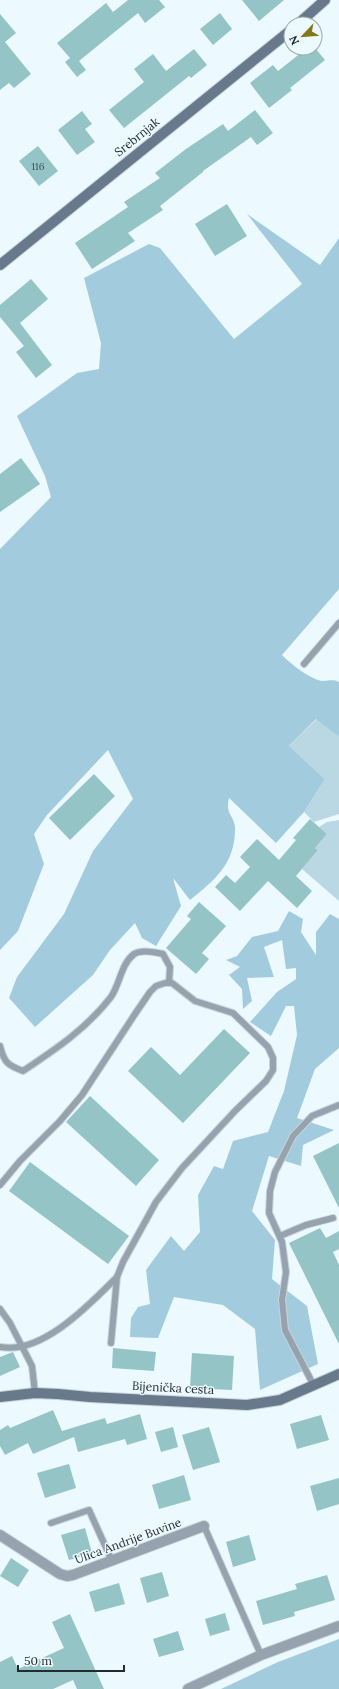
<svg xmlns="http://www.w3.org/2000/svg" width="339" height="1689" font-family="Lora,serif">
	<rect width="100%" height="100%" fill="#ecf9ff"/>
	<g fill="#b9d8e4">
		<path d="M 317,719 L 339,737 L 339,814 L 314,822 L 304,812 L 325,779 L 289,746 Z"/>
		<path d="M 339,820 L 339,901 L 302,869 L 318,850 L 315,848 L 327,834 L 319,827 L 327,822 Z"/>
	</g>
	<g fill="#a2ccdd">
		<path d="M 247,214 L 320,265 L 339,238 L 339,589 L 282,655 C 291,664 311,680 323,681 C 330,681 332,679 339,682 L 339,737 L 316,719 L 289,746 L 325,779 L 304,812 L 276,843 L 229,798 C 225,815 234,815 235,827 C 236,863 215,880 190,900 L 173,878 L 181,906 L 156,946 L 142,938 L 135,923 L 110,950 L 93,975 L 35,1027 L 9,998 L 17,977 L 64,914 L 93,851 L 133,799 L 108,750 L 47,815 L 34,834 L 44,864 L 18,931 L 0,950 L 0,549 L 51,497 L 45,476 L 17,416 L 77,373 L 99,369 L 101,343 L 84,278 L 149,244 L 160,248 L 234,339 L 302,284 Z"/>
		<path d="M 289,911 L 303,919 L 301,932 L 316,955 L 316,932 L 330,914 L 339,919 L 339,1048 L 315,1069 L 297,1118 L 334,1130 L 303,1145 L 301,1166 L 269,1156 L 252,1211 L 275,1240 L 272,1279 L 307,1306 L 318,1364 L 260,1390 L 255,1329 L 223,1305 L 174,1297 L 158,1338 L 130,1337 L 131,1318 L 138,1307 L 150,1304 L 146,1270 L 171,1236 L 184,1251 L 200,1232 L 198,1195 L 214,1166 L 223,1169 L 233,1141 L 268,1132 L 284,1091 L 297,1035 L 294,1006 L 286,1006 L 271,1036 L 250,1022 L 277,992 L 296,979 L 296,968 L 286,969 L 282,940 L 264,947 L 274,977 L 247,978 L 252,1001 L 243,1009 L 242,989 L 229,975 L 240,967 L 226,960 L 237,956 L 252,937 L 278,931 Z"/>
		<path d="M 339,1639 L 339,1689 L 221,1689 L 278,1662 Z"/>
	</g>
	<g fill="#94c4c6">
		<path d="M 128,0 L 159,0 L 165,7 L 145,23 L 138,13 L 79,61 L 86,70 L 77,77 L 65,62 L 70,58 L 57,43 L 106,3 L 113,12 Z"/>
		<path d="M 242,0 L 284,0 L 259,21 Z"/>
		<path d="M 220,13 L 232,29 L 213,45 L 200,29 Z"/>
		<path d="M 0,14 L 16,33 L 5,42 L 31,74 L 14,88 L 9,83 L 0,90 Z"/>
		<path d="M 307,48 L 315,48 L 325,60 L 290,88 L 292,90 L 269,108 L 250,83 L 273,65 L 278,71 Z"/>
		<path d="M 194,49 L 207,65 L 191,78 L 189,76 L 124,128 L 109,110 L 144,82 L 134,69 L 153,54 L 166,71 Z"/>
		<path d="M 255,110 L 273,133 L 257,145 L 251,137 L 203,171 L 203,172 L 160,206 L 163,210 L 128,233 L 135,241 L 92,269 L 75,243 L 128,207 L 124,202 L 160,178 L 155,173 L 186,149 L 223,124 L 228,131 Z"/>
		<path d="M 82,111 L 92,124 L 85,129 L 95,142 L 77,155 L 58,130 Z"/>
		<path d="M 38,146 L 58,171 L 39,186 L 19,161 Z"/>
		<path d="M 227,204 L 247,236 L 215,256 L 195,224 Z"/>
		<path d="M 31,279 L 48,299 L 20,323 L 52,365 L 36,378 L 16,352 L 24,346 L 0,317 L 0,305 Z"/>
		<path d="M 21,458 L 40,484 L 0,512 L 0,474 Z"/>
		<path d="M 94,774 L 115,796 L 70,840 L 49,818 Z"/>
		<path d="M 310,819 L 327,834 L 315,848 L 318,850 L 296,876 L 312,891 L 297,908 L 268,881 L 240,911 L 215,887 L 226,875 L 235,883 L 250,867 L 240,857 L 257,839 L 279,860 L 296,840 L 293,838 Z"/>
		<path d="M 199,902 L 226,926 L 202,953 L 209,959 L 196,974 L 166,948 L 191,919 L 187,916 Z"/>
		<path d="M 224,1029 L 250,1053 L 183,1123 L 128,1071 L 151,1047 L 180,1075 Z"/>
		<path d="M 90,1096 L 159,1160 L 136,1186 L 66,1122 Z"/>
		<path d="M 339,1143 L 339,1208 L 313,1156 Z"/>
		<path d="M 30,1162 L 129,1236 L 108,1264 L 9,1191 Z"/>
		<path d="M 320,1228 L 326,1238 L 339,1231 L 339,1249 L 333,1252 L 339,1265 L 339,1344 L 289,1243 Z"/>
		<path d="M 113,1348 L 156,1352 L 154,1371 L 112,1368 Z"/>
		<path d="M 13,1352 L 20,1367 L 0,1376 L 0,1357 Z"/>
		<path d="M 192,1353 L 234,1356 L 232,1390 L 190,1388 Z"/>
		<path d="M 53,1410 L 62,1431 L 105,1418 L 107,1424 L 140,1414 L 147,1439 L 127,1445 L 125,1439 L 78,1452 L 74,1437 L 33,1454 L 28,1443 L 5,1455 L 0,1446 L 0,1430 L 8,1425 L 10,1428 Z"/>
		<path d="M 321,1415 L 329,1440 L 297,1449 L 290,1424 Z"/>
		<path d="M 173,1427 L 178,1447 L 161,1452 L 155,1432 Z"/>
		<path d="M 209,1427 L 220,1462 L 193,1470 L 182,1435 Z"/>
		<path d="M 69,1464 L 76,1488 L 45,1498 L 37,1473 Z"/>
		<path d="M 184,1475 L 191,1500 L 159,1509 L 152,1485 Z"/>
		<path d="M 339,1478 L 339,1504 L 317,1511 L 310,1486 Z"/>
		<path d="M 85,1528 L 92,1553 L 69,1560 L 61,1535 Z"/>
		<path d="M 249,1535 L 256,1560 L 233,1567 L 226,1542 Z"/>
		<path d="M 11,1558 L 29,1570 L 18,1587 L 0,1576 Z"/>
		<path d="M 162,1572 L 169,1596 L 147,1603 L 140,1578 Z"/>
		<path d="M 327,1575 L 335,1600 L 294,1612 L 295,1616 L 263,1625 L 256,1601 L 297,1589 L 295,1584 Z"/>
		<path d="M 119,1583 L 125,1604 L 95,1612 L 89,1592 Z"/>
		<path d="M 225,1613 L 230,1630 L 210,1636 L 205,1619 Z"/>
		<path d="M 70,1614 L 104,1689 L 77,1689 L 73,1680 L 53,1689 L 0,1689 L 0,1662 L 12,1656 L 18,1669 L 64,1648 L 52,1622 Z"/>
		<path d="M 178,1631 L 184,1650 L 159,1657 L 153,1639 Z"/>
	</g>
	<g fill="none" stroke-linecap="round" stroke-linejoin="round">
		<defs>
			<g id="lane">
				<path d="M 304,664 L 339,623"/>
				<path d="M 0,1046 C 4,1062 7,1065 23,1071 C 56,1049 86,1029 111,997 C 120,984 121,964 134,954 C 142,949 155,952 163,954 L 170,967 L 169,983"/>
				<path d="M 0,1185 L 20,1161 L 60,1121 L 82,1095 L 135,1014 L 150,992 L 156,986 L 165,983 L 172,983 L 195,1001 L 233,1013 L 268,1047 L 273,1058 L 273,1070 L 266,1081 L 235,1111 L 182,1168 L 156,1202 L 123,1262 L 117,1277 L 111,1343"/>
				<path d="M 280,1236 L 306,1225 L 333,1218"/>
				<path d="M 0,1309 L 10,1323 L 32,1366 L 35,1393"/>
				<path d="M 0,1347 C 42,1355 90,1304 117,1277"/>
				<path d="M 314,1386 L 285,1330 L 282,1300 L 286,1272 L 282,1242 L 269,1213 L 270,1191 L 275,1172 L 293,1136 L 312,1116 L 339,1105"/>
				<path d="M 51,1523 L 89,1510 L 112,1561"/>
				<path d="M 204,1526 L 261,1655"/>
			</g>
			<g id="street">
				<path d="M 0,1535 L 60,1574 L 67,1576 L 73,1575 L 204,1526"/>
				<path d="M 188,1689 L 261,1655 L 339,1626"/>
			</g>
			<g id="secondary">
				<path d="M 298,24 L 325,0"/>
				<path d="M 0,265 L 291,30"/>
				<path d="M 0,1397 L 35,1393 L 58,1394 L 90,1397 L 247,1405 L 280,1400 L 339,1374"/>
			</g>
		</defs>
		<use href="#lane" stroke="#c8d4d9" stroke-width="8"/>
		<use href="#street" stroke="#c8d4d9" stroke-width="12"/>
		<use href="#secondary" stroke="#c8d4d9" stroke-width="12"/>
		<use href="#lane" stroke="#96a2ae" stroke-width="6"/>
		<use href="#street" stroke="#96a2ae" stroke-width="10"/>
		<use href="#secondary" stroke="#67798a" stroke-width="10"/>
	</g>
	<g text-anchor="middle" stroke-width="3" stroke-linejoin="round" paint-order="stroke">
		<g font-size="10" fill="#3e5154">
			<text x="38" y="170">116</text>
		</g>
		<g font-size="12" fill="#222b2e" stroke="#ecf9ff">
			<text transform="translate(137 137) rotate(-39)" y="4">Srebrnjak</text>
			<text transform="translate(173 1388) rotate(3)" y="4">Bijenička cesta</text>
			<text transform="translate(128 1541) rotate(-20)" y="4">Ulica Andrije Buvine</text>
		</g>
	</g>
	<g transform="translate(303 36) rotate(244)"><circle r="19" fill="#ecf9ff" stroke="#9ba7ab"/>
	<path d="M0-3L7 15L0 10L-7 15Z" fill="#82771b"/>
	<text y="-6" font-size="11" font-weight="bold" text-anchor="middle" fill="#222b2e">N</text>
	</g>
	<path d="M18 1665v6h106v-6" fill="none" stroke="#222b2e" stroke-width="2"/>
	<text x="24" y="1665" font-size="12" fill="#222b2e" stroke="#ecf9ff" stroke-width="3" paint-order="stroke">50 m</text>
</svg>
